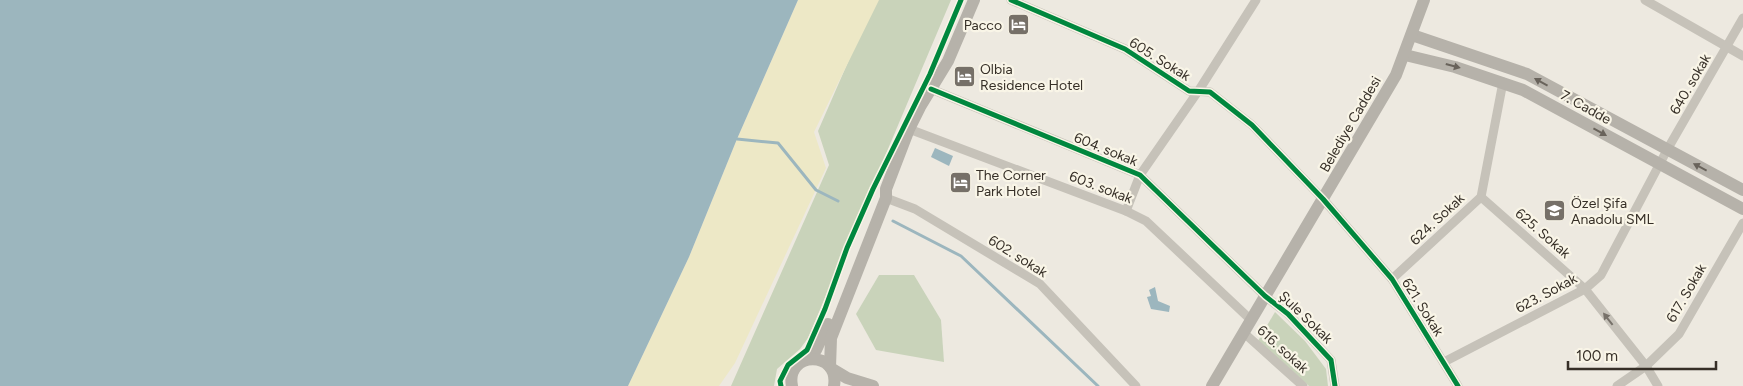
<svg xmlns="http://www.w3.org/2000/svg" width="1743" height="386" font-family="Figtree,sans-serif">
	<rect width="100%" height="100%" fill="#ede9e0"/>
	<g fill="#c9d3ba">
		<path d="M 875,0 L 951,0 L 808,338 L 800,349 L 777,369 L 774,386 L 731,386 L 829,165 L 818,131 Z"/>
		<path d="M 879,275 L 914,275 L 941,320 L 944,362 L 876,350 L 856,314 Z"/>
		<path d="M 1275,312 L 1305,341 L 1326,369 L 1328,386 L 1309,386 L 1258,341 Z"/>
	</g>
	<path fill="#ede8c6" d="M 798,0 L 879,0 L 814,132 L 826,168 L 735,363 L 719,386 L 628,386 L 689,257 L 737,139 Z"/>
	<g fill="#9cb6be">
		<path d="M 0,0 L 798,0 L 737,139 L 689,257 L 628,386 L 0,386 Z"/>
		<path d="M 935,148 L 953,156 L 949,166 L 931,157 Z"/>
		<path d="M 1155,287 L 1158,301 L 1170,306 L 1169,312 L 1151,309 L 1147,297 L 1151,296 L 1149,290 Z"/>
	</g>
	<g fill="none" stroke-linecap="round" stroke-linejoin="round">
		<g stroke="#9cb6be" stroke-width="3">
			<path d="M 737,139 L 778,143 L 816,190 L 838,201"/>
			<path d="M 893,221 L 961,256 L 1098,386"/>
		</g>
		<g stroke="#c6c2b9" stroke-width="9">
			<path d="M 1011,0 L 1125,49 L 1189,91 L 1210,92 L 1252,125 L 1323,199 L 1392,279 L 1458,386"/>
			<path d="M 1645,0 L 1743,56"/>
			<path d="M 931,89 L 1140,175 L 1265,296 L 1288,314 L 1331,360 L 1335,386"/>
			<path d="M 909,129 L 1126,211 L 1146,221 L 1251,320"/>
			<path d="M 1481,197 L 1585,289 L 1646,366 L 1658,386"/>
			<path d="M 886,198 L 915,209 L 1040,284 L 1136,386"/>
			<path d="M 1126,211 L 1140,175 L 1199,90 L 1256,0"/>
			<path d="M 1392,279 L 1481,197 L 1503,82"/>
			<path d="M 1244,333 L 1303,386"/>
			<path d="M 1444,362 L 1585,289 L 1601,275 L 1667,150 L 1743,18"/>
			<path d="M 1617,386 L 1646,366 L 1679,334 L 1743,223"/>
		</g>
		<g stroke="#b6b2aa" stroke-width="12">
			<path d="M 1412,35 L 1527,74 L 1743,190"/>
			<path d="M 1405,55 L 1455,67 L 1523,90 L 1743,209"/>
			<path d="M 805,360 L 816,350 L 828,324"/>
			<path d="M 830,367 L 831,338 L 886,198 L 886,189 L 909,129 L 920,107 L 948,61 L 974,0"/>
			<path d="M 832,369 L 847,378 L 873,386"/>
			<path d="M 792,386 C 785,351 840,350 834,386"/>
			<path d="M 1212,386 L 1396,75 L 1424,0"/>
		</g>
		<defs>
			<g id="cycleway">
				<path d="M 1011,0 L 1125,49 L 1189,91 L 1210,92 L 1252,125 L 1323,199 L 1392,279 L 1458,386"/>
				<path d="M 931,89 L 1140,175 L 1265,296 L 1288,314 L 1331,360 L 1335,386"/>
				<path d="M 781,386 L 780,381 L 788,365 L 807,350 L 825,309 L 847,248 L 873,189 L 930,74 L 961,0"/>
			</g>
		</defs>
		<use href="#cycleway" stroke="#f9f5e7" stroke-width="8"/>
		<use href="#cycleway" stroke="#00873e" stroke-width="5"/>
	</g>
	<defs><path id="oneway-solid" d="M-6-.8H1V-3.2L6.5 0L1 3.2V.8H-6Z" transform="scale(1.25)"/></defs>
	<g fill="#69635b">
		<use href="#oneway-solid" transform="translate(1453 66) rotate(15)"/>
		<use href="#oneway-solid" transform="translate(1541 82) rotate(-151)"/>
		<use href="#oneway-solid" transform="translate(1600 132) rotate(29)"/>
		<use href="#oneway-solid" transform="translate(1700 167) rotate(-152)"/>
	</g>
	<use fill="#777169" href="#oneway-solid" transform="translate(1608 319) rotate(-128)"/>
	<defs>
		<symbol id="hotel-square" viewBox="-11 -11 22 22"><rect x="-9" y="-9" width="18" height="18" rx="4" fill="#767068" stroke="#f9f5e7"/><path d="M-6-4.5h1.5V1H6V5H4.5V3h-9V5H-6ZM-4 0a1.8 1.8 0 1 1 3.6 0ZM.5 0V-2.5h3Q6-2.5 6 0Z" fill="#fff"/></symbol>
		<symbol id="school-square" viewBox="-11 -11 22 22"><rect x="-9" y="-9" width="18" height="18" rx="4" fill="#767068" stroke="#f9f5e7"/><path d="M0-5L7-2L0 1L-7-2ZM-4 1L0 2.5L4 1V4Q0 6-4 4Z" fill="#fff"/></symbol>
	</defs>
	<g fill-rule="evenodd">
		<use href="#hotel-square" x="1006" y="12" width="25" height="25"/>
		<use href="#hotel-square" x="952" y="64" width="25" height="25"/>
		<use href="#hotel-square" x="948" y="170" width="25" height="25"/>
		<use href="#school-square" x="1542" y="198" width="25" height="25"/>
	</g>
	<g text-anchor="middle" stroke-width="4.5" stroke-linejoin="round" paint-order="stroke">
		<g font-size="14" fill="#362f27" stroke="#f9f5e7" text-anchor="start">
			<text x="1002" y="30" text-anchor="end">Pacco</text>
			<text x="980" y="74">Olbia<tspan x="980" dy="16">Residence Hotel</tspan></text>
			<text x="976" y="180">The Corner<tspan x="976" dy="16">Park Hotel</tspan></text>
			<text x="1571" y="208">Özel Şifa<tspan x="1571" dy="16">Anadolu SML</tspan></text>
		</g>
		<g font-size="14" fill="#362f27" stroke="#f9f5e7">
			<text transform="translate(1160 59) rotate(32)" y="5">605. Sokak</text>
			<text transform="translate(1690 84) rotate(-60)" y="5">640. sokak</text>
			<text transform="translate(1586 107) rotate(29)" y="5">7. Cadde</text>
			<text transform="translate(1350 124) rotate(-60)" y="5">Belediye Caddesi</text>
			<text transform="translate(1106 149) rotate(22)" y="5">604. sokak</text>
			<text transform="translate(1101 187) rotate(21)" y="5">603. sokak</text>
			<text transform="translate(1437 219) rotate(-43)" y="5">624. Sokak</text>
			<text transform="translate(1543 233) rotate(41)" y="5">625. Sokak</text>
			<text transform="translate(1018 256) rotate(32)" y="5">602. sokak</text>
			<text transform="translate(1546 293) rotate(-28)" y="5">623. Sokak</text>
			<text transform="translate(1686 293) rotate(-60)" y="5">617. Sokak</text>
			<text transform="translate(1423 307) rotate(58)" y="5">621. Sokak</text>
			<text transform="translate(1306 317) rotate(44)" y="5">Şule Sokak</text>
			<text transform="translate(1283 349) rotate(42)" y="5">616. sokak</text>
		</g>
	</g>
	<path d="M1568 361v8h148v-8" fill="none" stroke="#362f27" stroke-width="2.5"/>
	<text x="1576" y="361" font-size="15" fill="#362f27" stroke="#f9f5e7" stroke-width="4" paint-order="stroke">100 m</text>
</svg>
